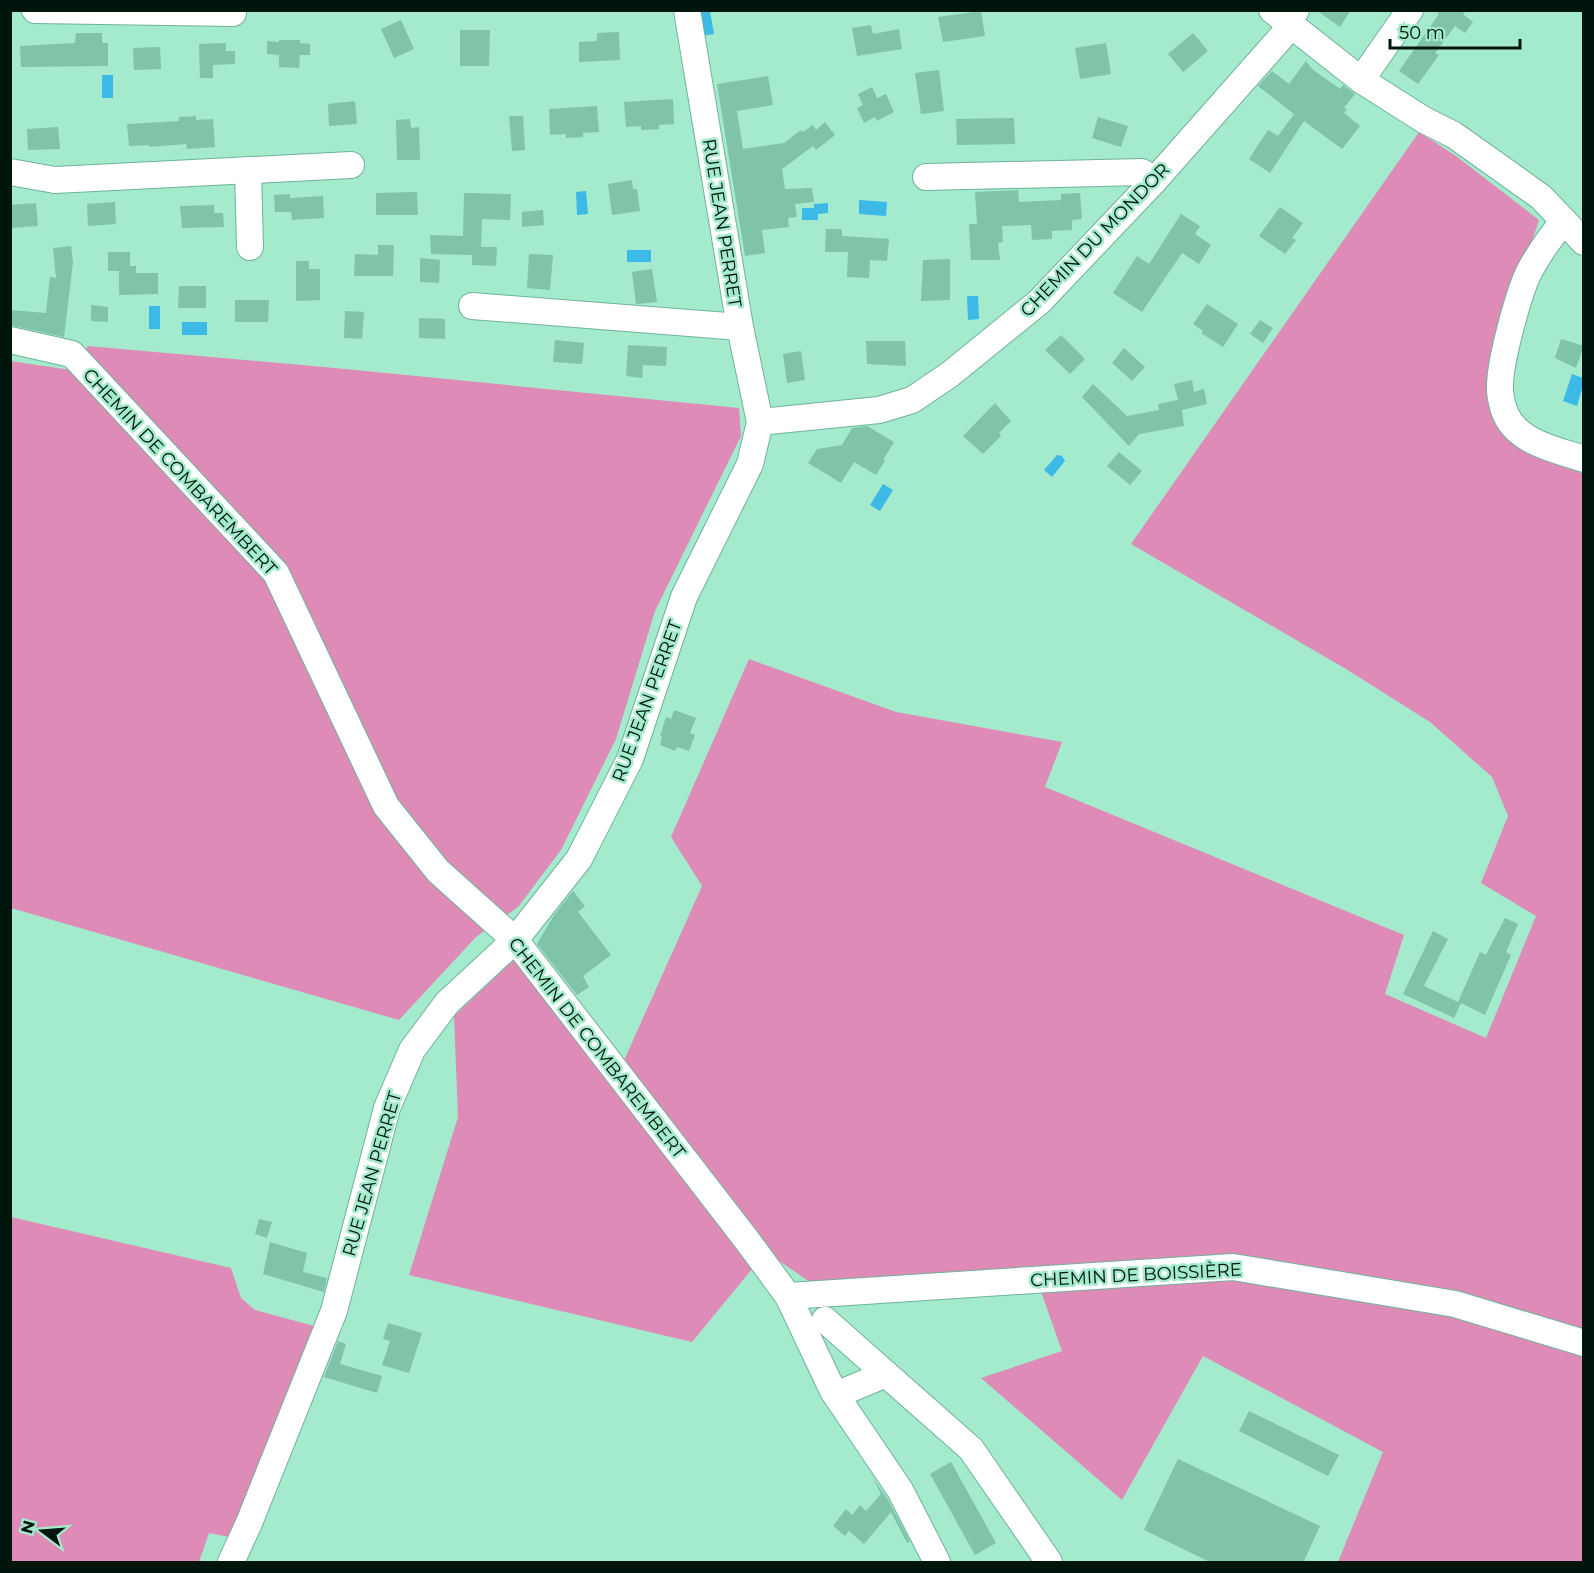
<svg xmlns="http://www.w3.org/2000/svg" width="1594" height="1573" font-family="Montserrat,sans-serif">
	<rect width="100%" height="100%" fill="#a4eacd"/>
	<g fill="#de8cb7">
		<path d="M 1419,132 L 1456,156 L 1539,220 L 1491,363 L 1530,449 L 1583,474 L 1583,1562 L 1338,1562 L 1383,1452 L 1203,1356 L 1122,1500 L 981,1378 L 1062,1351 L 1033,1269 L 813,1284 L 766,1252 L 692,1342 L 409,1275 L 458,1117 L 454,1016 L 516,958 L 614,1083 L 702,886 L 671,837 L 749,659 L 896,712 L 1062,742 L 1045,787 L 1404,935 L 1385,994 L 1486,1038 L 1536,916 L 1481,883 L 1508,816 L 1492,777 L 1430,722 L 1346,669 L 1131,544 Z"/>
		<path d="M 88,346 L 335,368 L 739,408 L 741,436 L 655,611 L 616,739 L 561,850 L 518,907 L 476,937 L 399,1020 L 11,908 L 10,361 L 71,370 Z"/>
		<path d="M 11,1217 L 231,1268 L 241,1298 L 255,1310 L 314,1326 L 230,1537 L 209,1533 L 199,1562 L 11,1562 Z"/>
	</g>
	<g fill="#3cb9e7">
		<path d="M 697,11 L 710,11 L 714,34 L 701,36 Z"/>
		<rect x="102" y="75" width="11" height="23"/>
		<path d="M 586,191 L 588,214 L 577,215 L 576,192 Z"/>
		<path d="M 859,200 L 887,202 L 886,216 L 859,214 Z"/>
		<path d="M 828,203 L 828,213 L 818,214 L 818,220 L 802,220 L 802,208 L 814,208 L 814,204 Z"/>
		<rect x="627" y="250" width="24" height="12"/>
		<path d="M 967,296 L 978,296 L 979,319 L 968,320 Z"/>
		<rect x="149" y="306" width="11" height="23"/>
		<rect x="182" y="322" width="25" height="13"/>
		<path d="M 1572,374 L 1583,378 L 1583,385 L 1577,406 L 1563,401 Z"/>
		<path d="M 1057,455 L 1062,456 L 1065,461 L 1052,477 L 1044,470 Z"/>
		<path d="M 883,484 L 893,490 L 880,511 L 870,505 Z"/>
	</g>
	<g fill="#7fc3a8">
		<path d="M 1316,10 L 1351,10 L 1340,27 Z"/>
		<path d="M 1434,10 L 1465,10 L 1463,14 L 1473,22 L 1465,33 L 1455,26 L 1435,53 L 1439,55 L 1418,84 L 1399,71 L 1439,14 Z"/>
		<path d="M 981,11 L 985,36 L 943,42 L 938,17 Z"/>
		<path d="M 401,20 L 414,49 L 394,58 L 381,29 Z"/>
		<path d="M 871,25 L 873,34 L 899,29 L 902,49 L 857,56 L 852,28 Z"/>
		<path d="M 460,30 L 490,30 L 489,66 L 460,66 Z"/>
		<path d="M 619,32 L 620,60 L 579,62 L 579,42 L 597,41 L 597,33 Z"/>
		<path d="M 76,33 L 102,33 L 102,43 L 108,43 L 108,66 L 21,67 L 20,46 L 75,43 Z"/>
		<path d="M 1193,33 L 1208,51 L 1183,72 L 1168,54 Z"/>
		<path d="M 279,40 L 300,40 L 300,43 L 310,44 L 310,55 L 300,55 L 299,68 L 279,67 L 279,55 L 267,54 L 267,41 L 279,42 Z"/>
		<path d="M 226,43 L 226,51 L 235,51 L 235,64 L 213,65 L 213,78 L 200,78 L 199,44 Z"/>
		<path d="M 1106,43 L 1111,74 L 1080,79 L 1075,48 Z"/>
		<path d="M 160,47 L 161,69 L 134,70 L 133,48 Z"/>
		<path d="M 1306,61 L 1312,69 L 1340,89 L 1343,85 L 1355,94 L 1344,108 L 1347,109 L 1344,113 L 1360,126 L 1342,149 L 1304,121 L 1270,173 L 1249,159 L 1268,130 L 1278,136 L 1294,114 L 1258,86 L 1272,71 L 1289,84 Z"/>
		<path d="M 939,70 L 944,111 L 921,114 L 915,73 Z"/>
		<path d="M 768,76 L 773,105 L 737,111 L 743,149 L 784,143 L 801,130 L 803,132 L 813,125 L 816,130 L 825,122 L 835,135 L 816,150 L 813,146 L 782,169 L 785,189 L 812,188 L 814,202 L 795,204 L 797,217 L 788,218 L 789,227 L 762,230 L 765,253 L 745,256 L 717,84 Z"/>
		<path d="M 872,87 L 877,98 L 886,94 L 894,112 L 877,121 L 875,117 L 864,123 L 857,108 L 863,105 L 858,94 Z"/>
		<path d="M 673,99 L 674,124 L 659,125 L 659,129 L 641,130 L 641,126 L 626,127 L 624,102 Z"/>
		<path d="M 355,101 L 357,124 L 329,126 L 328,104 Z"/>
		<path d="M 597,106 L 599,132 L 583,133 L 583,137 L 566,138 L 566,134 L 550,135 L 549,109 Z"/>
		<path d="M 196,116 L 196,120 L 213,119 L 215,147 L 187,149 L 186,144 L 149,147 L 149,145 L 129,146 L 127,124 L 179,121 L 179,117 Z"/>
		<path d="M 509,116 L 523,116 L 525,150 L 512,151 Z"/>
		<path d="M 1098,117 L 1128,126 L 1121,147 L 1092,138 Z"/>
		<path d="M 1014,118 L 1015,144 L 957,145 L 956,119 Z"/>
		<path d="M 410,119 L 411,128 L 419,127 L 420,160 L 397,160 L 396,120 Z"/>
		<path d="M 58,127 L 60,149 L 28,150 L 27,129 Z"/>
		<path d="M 632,180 L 633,189 L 637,189 L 640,211 L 612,215 L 608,184 Z"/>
		<path d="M 1018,190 L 1019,202 L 1061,200 L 1061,194 L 1080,193 L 1082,219 L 1072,220 L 1072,230 L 1052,231 L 1052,239 L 1032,240 L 1031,225 L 1002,226 L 1003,242 L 998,243 L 1000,260 L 971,260 L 969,224 L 977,224 L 975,192 Z"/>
		<path d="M 417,192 L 418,215 L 376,215 L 376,193 Z"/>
		<path d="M 464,193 L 511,194 L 510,220 L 482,219 L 481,247 L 497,247 L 496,266 L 472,265 L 472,255 L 431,254 L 430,235 L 463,236 Z"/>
		<path d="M 290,194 L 290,198 L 323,196 L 324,218 L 292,220 L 291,212 L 275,212 L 274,195 Z"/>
		<path d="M 115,202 L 116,224 L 88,226 L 87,204 Z"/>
		<path d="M 36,203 L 38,226 L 10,228 L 10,205 Z"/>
		<path d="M 214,205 L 214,213 L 223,213 L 224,227 L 182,228 L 180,206 Z"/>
		<path d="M 1280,207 L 1303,223 L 1292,238 L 1296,240 L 1285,254 L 1259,236 Z"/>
		<path d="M 543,210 L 544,225 L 522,227 L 522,212 Z"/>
		<path d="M 1181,214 L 1200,226 L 1195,234 L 1211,245 L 1199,264 L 1182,253 L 1142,312 L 1113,293 L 1137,256 L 1149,264 Z"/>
		<path d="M 826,229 L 842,229 L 842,236 L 889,239 L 887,261 L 870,260 L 869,278 L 847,277 L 848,252 L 825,252 Z"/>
		<path d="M 378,245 L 394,245 L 393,276 L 354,276 L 355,254 L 378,255 Z"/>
		<path d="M 71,246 L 73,262 L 64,337 L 10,325 L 10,310 L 46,313 L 50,277 L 56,278 L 53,248 Z"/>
		<path d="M 108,252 L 130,252 L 130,266 L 136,266 L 136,273 L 158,273 L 158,294 L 119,295 L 119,271 L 108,271 Z"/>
		<path d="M 529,254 L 553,255 L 550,290 L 527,288 Z"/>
		<path d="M 420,258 L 440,260 L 439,283 L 420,282 Z"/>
		<path d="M 950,259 L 950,300 L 921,301 L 923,260 Z"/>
		<path d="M 296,261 L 309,261 L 309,269 L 320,269 L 320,300 L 296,301 Z"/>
		<path d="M 652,269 L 657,302 L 636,304 L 632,272 Z"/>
		<path d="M 179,286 L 206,286 L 206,308 L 178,308 Z"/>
		<path d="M 235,300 L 269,300 L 268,322 L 235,322 Z"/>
		<path d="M 1207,304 L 1238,324 L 1223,347 L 1201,333 L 1203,331 L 1193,324 Z"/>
		<path d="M 91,305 L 108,307 L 108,322 L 91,321 Z"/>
		<path d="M 345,311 L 364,312 L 362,339 L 344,338 Z"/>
		<path d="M 419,318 L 445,319 L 445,339 L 419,338 Z"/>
		<path d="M 1260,320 L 1273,328 L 1263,343 L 1250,334 Z"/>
		<path d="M 1061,335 L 1085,359 L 1070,374 L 1045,350 Z"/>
		<path d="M 1561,339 L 1584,346 L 1576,368 L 1555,358 Z"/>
		<path d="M 555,340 L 584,343 L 582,364 L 553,362 Z"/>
		<path d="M 866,341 L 905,341 L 906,366 L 867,364 Z"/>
		<path d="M 628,345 L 667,347 L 666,366 L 643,365 L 642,378 L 626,376 Z"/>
		<path d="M 1124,348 L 1145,367 L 1132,381 L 1112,363 Z"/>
		<path d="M 801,351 L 805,380 L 787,383 L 783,354 Z"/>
		<path d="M 1192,380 L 1194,392 L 1204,389 L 1207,404 L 1182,410 L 1184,426 L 1139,434 L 1129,446 L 1082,397 L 1093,384 L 1127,416 L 1159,410 L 1158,404 L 1178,400 L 1174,384 Z"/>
		<path d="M 995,403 L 1011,421 L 999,433 L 1001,436 L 983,454 L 963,436 Z"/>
		<path d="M 867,426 L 894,442 L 883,460 L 885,461 L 876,475 L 854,462 L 841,483 L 808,463 L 817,449 L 842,445 L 852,428 Z"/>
		<path d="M 1119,452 L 1142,471 L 1130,485 L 1107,466 Z"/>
		<path d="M 674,710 L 696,718 L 690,733 L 695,735 L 689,751 L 677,747 L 675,751 L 660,745 L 662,737 L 660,736 L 666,717 L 671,719 Z"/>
		<path d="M 573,891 L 585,906 L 578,912 L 611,955 L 583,976 L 589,987 L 577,995 L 537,944 L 554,915 Z"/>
		<path d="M 1505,918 L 1518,924 L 1506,952 L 1511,955 L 1485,1015 L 1461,1003 L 1454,1018 L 1403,994 L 1433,931 L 1448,939 L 1424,986 L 1458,1002 L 1480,952 L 1486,955 Z"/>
		<path d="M 259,1219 L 272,1222 L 267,1238 L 255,1234 Z"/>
		<path d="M 270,1242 L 307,1253 L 303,1272 L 327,1278 L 324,1292 L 263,1274 Z"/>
		<path d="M 388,1323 L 422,1333 L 409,1373 L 382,1365 L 390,1341 L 383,1339 Z"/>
		<path d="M 338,1341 L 346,1344 L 340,1364 L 382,1376 L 377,1393 L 324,1377 Z"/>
		<path d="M 1249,1411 L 1339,1455 L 1328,1476 L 1239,1431 Z"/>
		<path d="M 1178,1459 L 1320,1526 L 1303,1563 L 1212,1563 L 1144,1530 Z"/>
		<path d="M 951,1462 L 996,1543 L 975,1555 L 930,1474 Z"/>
		<path d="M 872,1477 L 887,1498 L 910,1541 L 907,1543 L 891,1512 L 864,1544 L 849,1531 L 845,1536 L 833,1526 L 846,1509 L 852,1515 L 860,1505 L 866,1511 L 881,1494 Z"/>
	</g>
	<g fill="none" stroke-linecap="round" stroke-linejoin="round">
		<defs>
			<g id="minor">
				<path d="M 35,10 L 233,13"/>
				<path d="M 1272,10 L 1361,80 L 1424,120 L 1454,135 L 1541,197 L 1584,242"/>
				<path d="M 1361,80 L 1410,10"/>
				<path d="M 248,170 L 250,247"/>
				<path d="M 10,172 L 55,180 L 351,165"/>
				<path d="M 926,177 L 1142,172 L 1154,181"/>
				<path d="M 1564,221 C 1551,236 1540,252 1530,270 C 1519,291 1499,364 1500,389 C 1500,396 1503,409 1506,415 C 1519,443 1557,450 1584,459"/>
				<path d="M 472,306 L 740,327"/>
				<path d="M 10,340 L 72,354 L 276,573 L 386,806 L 438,871 L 515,940 L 746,1239 L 788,1296 L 833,1391 L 900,1490 L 937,1562"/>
				<path d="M 760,422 L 879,410 L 912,400 L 949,375 L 1039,302 L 1154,181 L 1284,34 L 1287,23 L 1296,10"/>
				<path d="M 788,1296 L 1233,1267 L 1455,1304 L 1584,1343"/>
				<path d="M 825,1320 L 886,1374"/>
				<path d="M 836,1395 L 886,1374 L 971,1449 L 1049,1562"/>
				<path d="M 231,1562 L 249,1523 L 334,1311 L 387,1108 L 412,1050 L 447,1003 L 515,940 L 579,859 L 630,759 L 684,597 L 750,464 L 760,422 L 740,327 L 687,10"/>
			</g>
		</defs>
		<use href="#minor" stroke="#6fb399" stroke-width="28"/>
		<use href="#minor" stroke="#fff" stroke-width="26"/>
	</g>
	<g text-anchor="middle" stroke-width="5" stroke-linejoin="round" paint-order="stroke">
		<g font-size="18" fill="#00150c" stroke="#a4eacd">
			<text transform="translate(722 223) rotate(81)" y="6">RUE JEAN PERRET</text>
			<text transform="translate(1095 240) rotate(-46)" y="6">CHEMIN DU MONDOR</text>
			<text transform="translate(180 472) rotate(47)" y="6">CHEMIN DE COMBAREMBERT</text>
			<text transform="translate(647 701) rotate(-70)" y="6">RUE JEAN PERRET</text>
			<text transform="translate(597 1048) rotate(52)" y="6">CHEMIN DE COMBAREMBERT</text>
			<text transform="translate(372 1174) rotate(-74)" y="6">RUE JEAN PERRET</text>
			<text transform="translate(1136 1275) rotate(-3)" y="6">CHEMIN DE BOISSIÈRE</text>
		</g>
	</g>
	<rect width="1594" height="1573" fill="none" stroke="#00150c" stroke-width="24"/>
	<g transform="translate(42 1531) rotate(286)" stroke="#a4eacd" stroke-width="4.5" paint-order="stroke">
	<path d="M0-4.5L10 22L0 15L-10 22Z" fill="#00150c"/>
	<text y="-9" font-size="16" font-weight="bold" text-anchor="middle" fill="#00150c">N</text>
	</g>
	<path d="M1390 39v9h130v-9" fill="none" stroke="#00150c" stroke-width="3"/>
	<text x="1399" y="39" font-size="18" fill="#00150c" stroke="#a4eacd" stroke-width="4.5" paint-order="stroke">50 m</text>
</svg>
